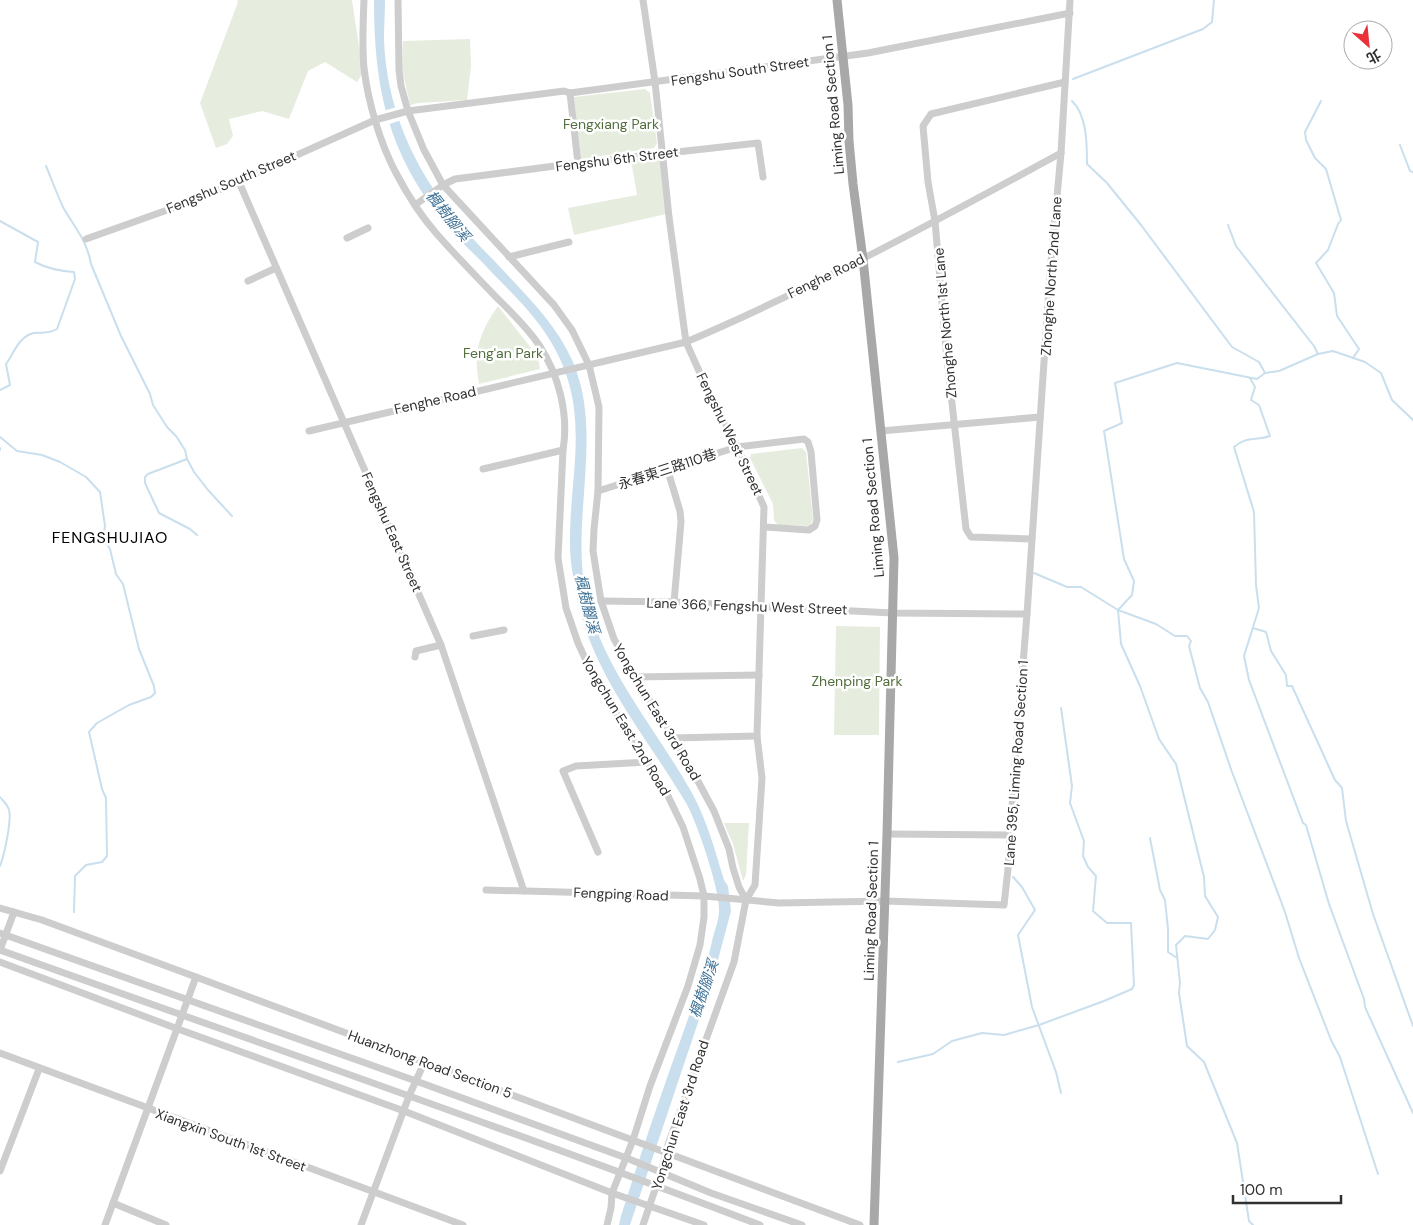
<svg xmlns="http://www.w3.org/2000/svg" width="1413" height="1225" font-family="'DM Sans','Noto Sans TC',sans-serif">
	<rect width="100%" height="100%" fill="#fff"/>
	<g fill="#e6edde">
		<path d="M 237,0 L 352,0 L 363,73 L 357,82 L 325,62 L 308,71 L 289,119 L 262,111 L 229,119 L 233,136 L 227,144 L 216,148 L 200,103 L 238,2 Z"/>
		<path d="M 470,39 L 471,66 L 467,100 L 418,103 L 410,105 L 402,68 L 403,41 Z"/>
		<path d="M 645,89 L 650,93 L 657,143 L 654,148 L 581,159 L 574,97 Z"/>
		<path d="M 660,159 L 666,214 L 574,235 L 568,208 L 637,195 L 631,160 Z"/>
		<path d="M 498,306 L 538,357 L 540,369 L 479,384 C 473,352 479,333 498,306 Z"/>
		<path d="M 802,448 L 806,452 L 813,519 L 810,526 L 778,525 L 774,520 L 773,504 L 750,458 L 751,454 Z"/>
		<path d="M 836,626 L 880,627 L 879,735 L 834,735 Z"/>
		<path d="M 724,823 L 749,823 L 746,875 L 743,881 L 733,844 Z"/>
	</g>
	<path fill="#cadfed" d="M 374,0 L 385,0 C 385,13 384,26 384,39 C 386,106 413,167 455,218 C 469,236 486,252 502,269 C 529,298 557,325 573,362 C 604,436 570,518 586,595 C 602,669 656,728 692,793 C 707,820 715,851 724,880 L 728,886 L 731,911 L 714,975 L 630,1225 L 619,1225 L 621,1216 C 640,1155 661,1094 683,1033 C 694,1001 706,970 713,937 C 715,929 719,920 719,911 C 720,890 697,822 686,803 C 647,737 593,676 577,598 C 574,581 570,563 570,545 C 569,475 591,416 555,349 C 538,316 507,289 482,262 C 470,250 456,237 445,224 C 388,153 374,89 374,0 Z"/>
	<path fill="#fff" d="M 397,107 L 401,120 L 387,125 L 383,111 Z"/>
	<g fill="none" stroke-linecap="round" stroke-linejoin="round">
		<g stroke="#cadfed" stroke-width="2">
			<path d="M 1073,79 L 1203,29 L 1212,22 L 1214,0"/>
			<path d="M 1072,101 C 1087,115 1087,144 1087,164 L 1107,183 L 1141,225 L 1232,347 L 1259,362 L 1265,373 L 1257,379 L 1177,363 L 1115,383 L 1122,423 L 1104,431 L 1124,559 L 1134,581 L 1132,595 L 1118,610 L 1121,644 L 1140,686 L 1159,739 L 1176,764 L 1204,877 L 1205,896 L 1218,917 L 1215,930 L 1208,939 L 1185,936 L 1176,945 L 1180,983 L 1179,993 L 1187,1046 L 1204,1062 L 1237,1143 L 1249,1221 L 1253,1225"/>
			<path d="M 1321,101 L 1305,132 L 1306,140 L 1315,158 L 1326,169 L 1341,220 L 1338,224 L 1328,250 L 1316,263 L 1334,293 L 1337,316 L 1359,349 L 1353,358"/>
			<path d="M 1400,145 L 1410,171 L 1413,172"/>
			<path d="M 46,166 C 52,180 57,195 64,209 C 76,229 87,241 91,264 L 121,336 L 150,394 L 153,405 L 167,427 L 176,436 L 185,450 L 187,459 L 194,472 L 208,490 L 232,516"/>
			<path d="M 0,221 L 38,242 L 35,262 C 48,269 59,271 74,272 L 75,279 L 57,329 C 49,334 43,332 34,333 C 19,336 14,353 6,364 L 10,385 L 0,390"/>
			<path d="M 1228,225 L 1236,246 L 1314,346 L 1318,354"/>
			<path d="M 1265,373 L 1279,371 L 1318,354 L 1333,351 L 1365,362 L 1381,373 L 1392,400 L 1413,420"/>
			<path d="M 1250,378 L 1255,387 L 1251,400 L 1259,405 L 1270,436 C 1256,441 1246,436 1234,447 L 1254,512 L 1256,585 L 1259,608 L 1244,656 L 1249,680 L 1303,823 L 1306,825 L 1329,904 L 1364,999 L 1365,1007 L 1413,1113"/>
			<path d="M 0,437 L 17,451 L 42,455 L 60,462 L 86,477 L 100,492 L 105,526 L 103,538 L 110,549 L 116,574 L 123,584 L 139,649 L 154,686 L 155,693 L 151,697 L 129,705 L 97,723 L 89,732 L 102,789 L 106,798 L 107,856 L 102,862 L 86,865 L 75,876 L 74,912"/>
			<path d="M 0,448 L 0,450"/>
			<path d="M 187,459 L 148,474 L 145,477 L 145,483 L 159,513 L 190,529 L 197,535"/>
			<path d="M 1034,573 L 1067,587 L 1081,587 L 1118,610 L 1156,624 L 1175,636 L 1187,636 L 1191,641 L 1189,646 L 1200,688 L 1208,702 L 1232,772 L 1285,912 L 1299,958 L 1331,1040 L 1340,1057 L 1378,1174"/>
			<path d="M 1253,628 L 1266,632 L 1271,651 L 1286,675 L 1287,686 L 1292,686 L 1335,780 L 1342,788 L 1346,821 L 1373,914 L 1413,1026"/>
			<path d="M 0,797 C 3,801 8,805 9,810 C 12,820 4,856 0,866"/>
			<path d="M 1150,838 L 1160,890 L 1165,900 L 1168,929 L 1168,952 L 1177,958"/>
			<path d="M 1013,877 L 1022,887 L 1035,910 L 1018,935 L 1032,1007 L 1056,1072 L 1061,1093"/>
			<path d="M 898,1062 L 933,1054 L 952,1041 L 982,1033 L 1004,1035 L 1039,1025 L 1104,1001 L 1132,989 L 1134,985 L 1131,923 L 1107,923 L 1093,911 L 1096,876 L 1088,867 L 1083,856 L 1084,841 L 1070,803 L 1072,786 L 1061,708"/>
		</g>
		<g stroke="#cdcdcd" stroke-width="7">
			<path d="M 364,0 C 363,22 362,46 364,68 C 368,102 380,143 396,173 C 407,194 421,216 436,233 C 455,255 476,276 496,297 C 511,312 527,327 539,345 C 559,375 569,415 563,450 L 558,558 L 566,608 L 578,643 L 593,676 L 668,796 L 683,827 L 700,879 L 704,896 L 704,917 L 700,945 L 688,986 L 650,1086 L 633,1140 L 612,1193 L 611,1208 L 607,1225"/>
			<path d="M 398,0 L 399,70 L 401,86 L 408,111 L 424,150 L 443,185 L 554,305 L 572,330 L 589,365 L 599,407 L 598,491 L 594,529 L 593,551 L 601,601 L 614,639 L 651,703 L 685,757 L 714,811 L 729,849 L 733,868 L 739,887 L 746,900 L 734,962 L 669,1142 L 661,1172 L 643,1225"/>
			<path d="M 643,0 L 655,82 L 669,217 L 686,342 L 704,382 L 737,447 L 764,507 L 757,736 L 762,778 L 755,885 L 746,900"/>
			<path d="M 570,93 L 578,163"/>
			<path d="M 239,182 L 441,645 L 524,891"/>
			<path d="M 415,205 L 443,185 L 455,179 L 578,163 L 758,143 L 763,177"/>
			<path d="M 347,238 L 368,228"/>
			<path d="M 86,239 L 201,198 L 375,120 L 408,111 L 564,91 L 570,93 L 868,53 L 1070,13"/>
			<path d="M 509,257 L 569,242"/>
			<path d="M 248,281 L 276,268"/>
			<path d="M 309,431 L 686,342 C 815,287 938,220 1061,153"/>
			<path d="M 881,431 L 1040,417"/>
			<path d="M 667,468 L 680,511 L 681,522 L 674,602"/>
			<path d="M 483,469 L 563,450"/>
			<path d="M 598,491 L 737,447 L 804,439 L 808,442 L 811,452 L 817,520 L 815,526 L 809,530 L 765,527"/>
			<path d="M 1032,539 L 971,537 L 966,529 L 946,349 L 935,221 L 928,182 L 923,126 L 931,114 L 1065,82"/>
			<path d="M 601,601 L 674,602 L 893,613 L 1027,614"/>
			<path d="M 473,636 L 504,630"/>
			<path d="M 415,657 L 416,651 L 441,645"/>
			<path d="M 635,677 L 759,675"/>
			<path d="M 673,738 L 757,736"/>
			<path d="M 887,834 L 1010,835"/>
			<path d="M 598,852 L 563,771 L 576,766 L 647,762"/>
			<path d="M 486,890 L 704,896 L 779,903 L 885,901 L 1004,905 L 1008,869 L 1014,777 L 1027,614 L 1050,273 L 1061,153 L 1070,0"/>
			<path d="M 0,908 L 42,920 L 196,977 L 860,1225"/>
			<path d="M 0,933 L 416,1081 L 629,1159 L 711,1193 L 802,1225"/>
			<path d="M 0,950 C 253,1041 508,1129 760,1225"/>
			<path d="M 0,950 L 14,912"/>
			<path d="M 0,962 L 178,1029 L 404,1111 L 612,1193 L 704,1225"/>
			<path d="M 0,1053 L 463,1225"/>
			<path d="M 0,1171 L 39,1069"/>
			<path d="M 113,1203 L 166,1225"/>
			<path d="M 105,1225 L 196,977"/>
			<path d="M 361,1225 L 409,1096 L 424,1063"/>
		</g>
		<path stroke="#a8a8a8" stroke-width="9" d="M 837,0 L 848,105 L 849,141 L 853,184 L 863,259 L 894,558 L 887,834 L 874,1225"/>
	</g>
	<g text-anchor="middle" stroke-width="5" stroke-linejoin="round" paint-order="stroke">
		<g font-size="14" fill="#303030" stroke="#fff">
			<text transform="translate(740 71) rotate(-8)" y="5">Fengshu South Street</text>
			<text transform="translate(833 105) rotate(-95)" y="5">Liming Road Section 1</text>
			<text transform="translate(617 159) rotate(-7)" y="5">Fengshu 6th Street</text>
			<text transform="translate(231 182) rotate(-23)" y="5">Fengshu South Street</text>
			<text transform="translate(826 276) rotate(-26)" y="5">Fenghe Road</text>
			<text transform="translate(1051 276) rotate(-86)" y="5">Zhonghe North 2nd Lane</text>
			<text transform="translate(945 323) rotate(-95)" y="5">Zhonghe North 1st Lane</text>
			<text transform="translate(435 400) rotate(-13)" y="5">Fenghe Road</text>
			<text transform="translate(730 434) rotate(64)" y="5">Fengshu West Street</text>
			<text transform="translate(667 469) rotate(-18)" y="5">永春東三路110巷</text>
			<text transform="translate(873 508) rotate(-95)" y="5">Liming Road Section 1</text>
			<text transform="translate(392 532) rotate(66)" y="5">Fengshu East Street</text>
			<text transform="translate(747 606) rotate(2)" y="5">Lane 366, Fengshu West Street</text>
			<text transform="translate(657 712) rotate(59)" y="5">Yongchun East 3rd Road</text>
			<text transform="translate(626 726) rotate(59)" y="5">Yongchun East 2nd Road</text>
			<text transform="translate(1016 763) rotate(-86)" y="5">Lane 395, Liming Road Section 1</text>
			<text transform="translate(621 894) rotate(2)" y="5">Fengping Road</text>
			<text transform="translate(871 911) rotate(-88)" y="5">Liming Road Section 1</text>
			<text transform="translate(430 1064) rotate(20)" y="5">Huanzhong Road Section 5</text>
			<text transform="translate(680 1115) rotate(-72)" y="5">Yongchun East 3rd Road</text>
			<text transform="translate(231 1140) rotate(20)" y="5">Xiangxin South 1st Street</text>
		</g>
		<g font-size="14" fill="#526e3c" stroke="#fff">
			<text x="611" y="129">Fengxiang Park</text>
			<text x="503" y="358">Feng'an Park</text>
			<text x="857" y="686">Zhenping Park</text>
		</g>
		<g font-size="15" font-style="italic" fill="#3c7095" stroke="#fff">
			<text transform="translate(448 216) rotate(51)" y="5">楓樹腳溪</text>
			<text transform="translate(587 604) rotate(76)" y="5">楓樹腳溪</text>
			<text transform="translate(704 989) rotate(-71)" y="5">楓樹腳溪</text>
		</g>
		<g font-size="16" letter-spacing="1" fill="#000" stroke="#fff">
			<text x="110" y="543">FENGSHUJIAO</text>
		</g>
	</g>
	<g transform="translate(1368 45) rotate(153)"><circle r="24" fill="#ffffff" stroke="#acacac"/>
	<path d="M0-4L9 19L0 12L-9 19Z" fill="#e9313a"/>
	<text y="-8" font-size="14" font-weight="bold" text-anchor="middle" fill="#303030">北</text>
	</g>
	<path d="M1233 1195v8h108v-8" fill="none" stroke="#303030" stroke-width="2.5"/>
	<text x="1240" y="1195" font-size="15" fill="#303030" stroke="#ffffff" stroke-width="4" paint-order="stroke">100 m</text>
</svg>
